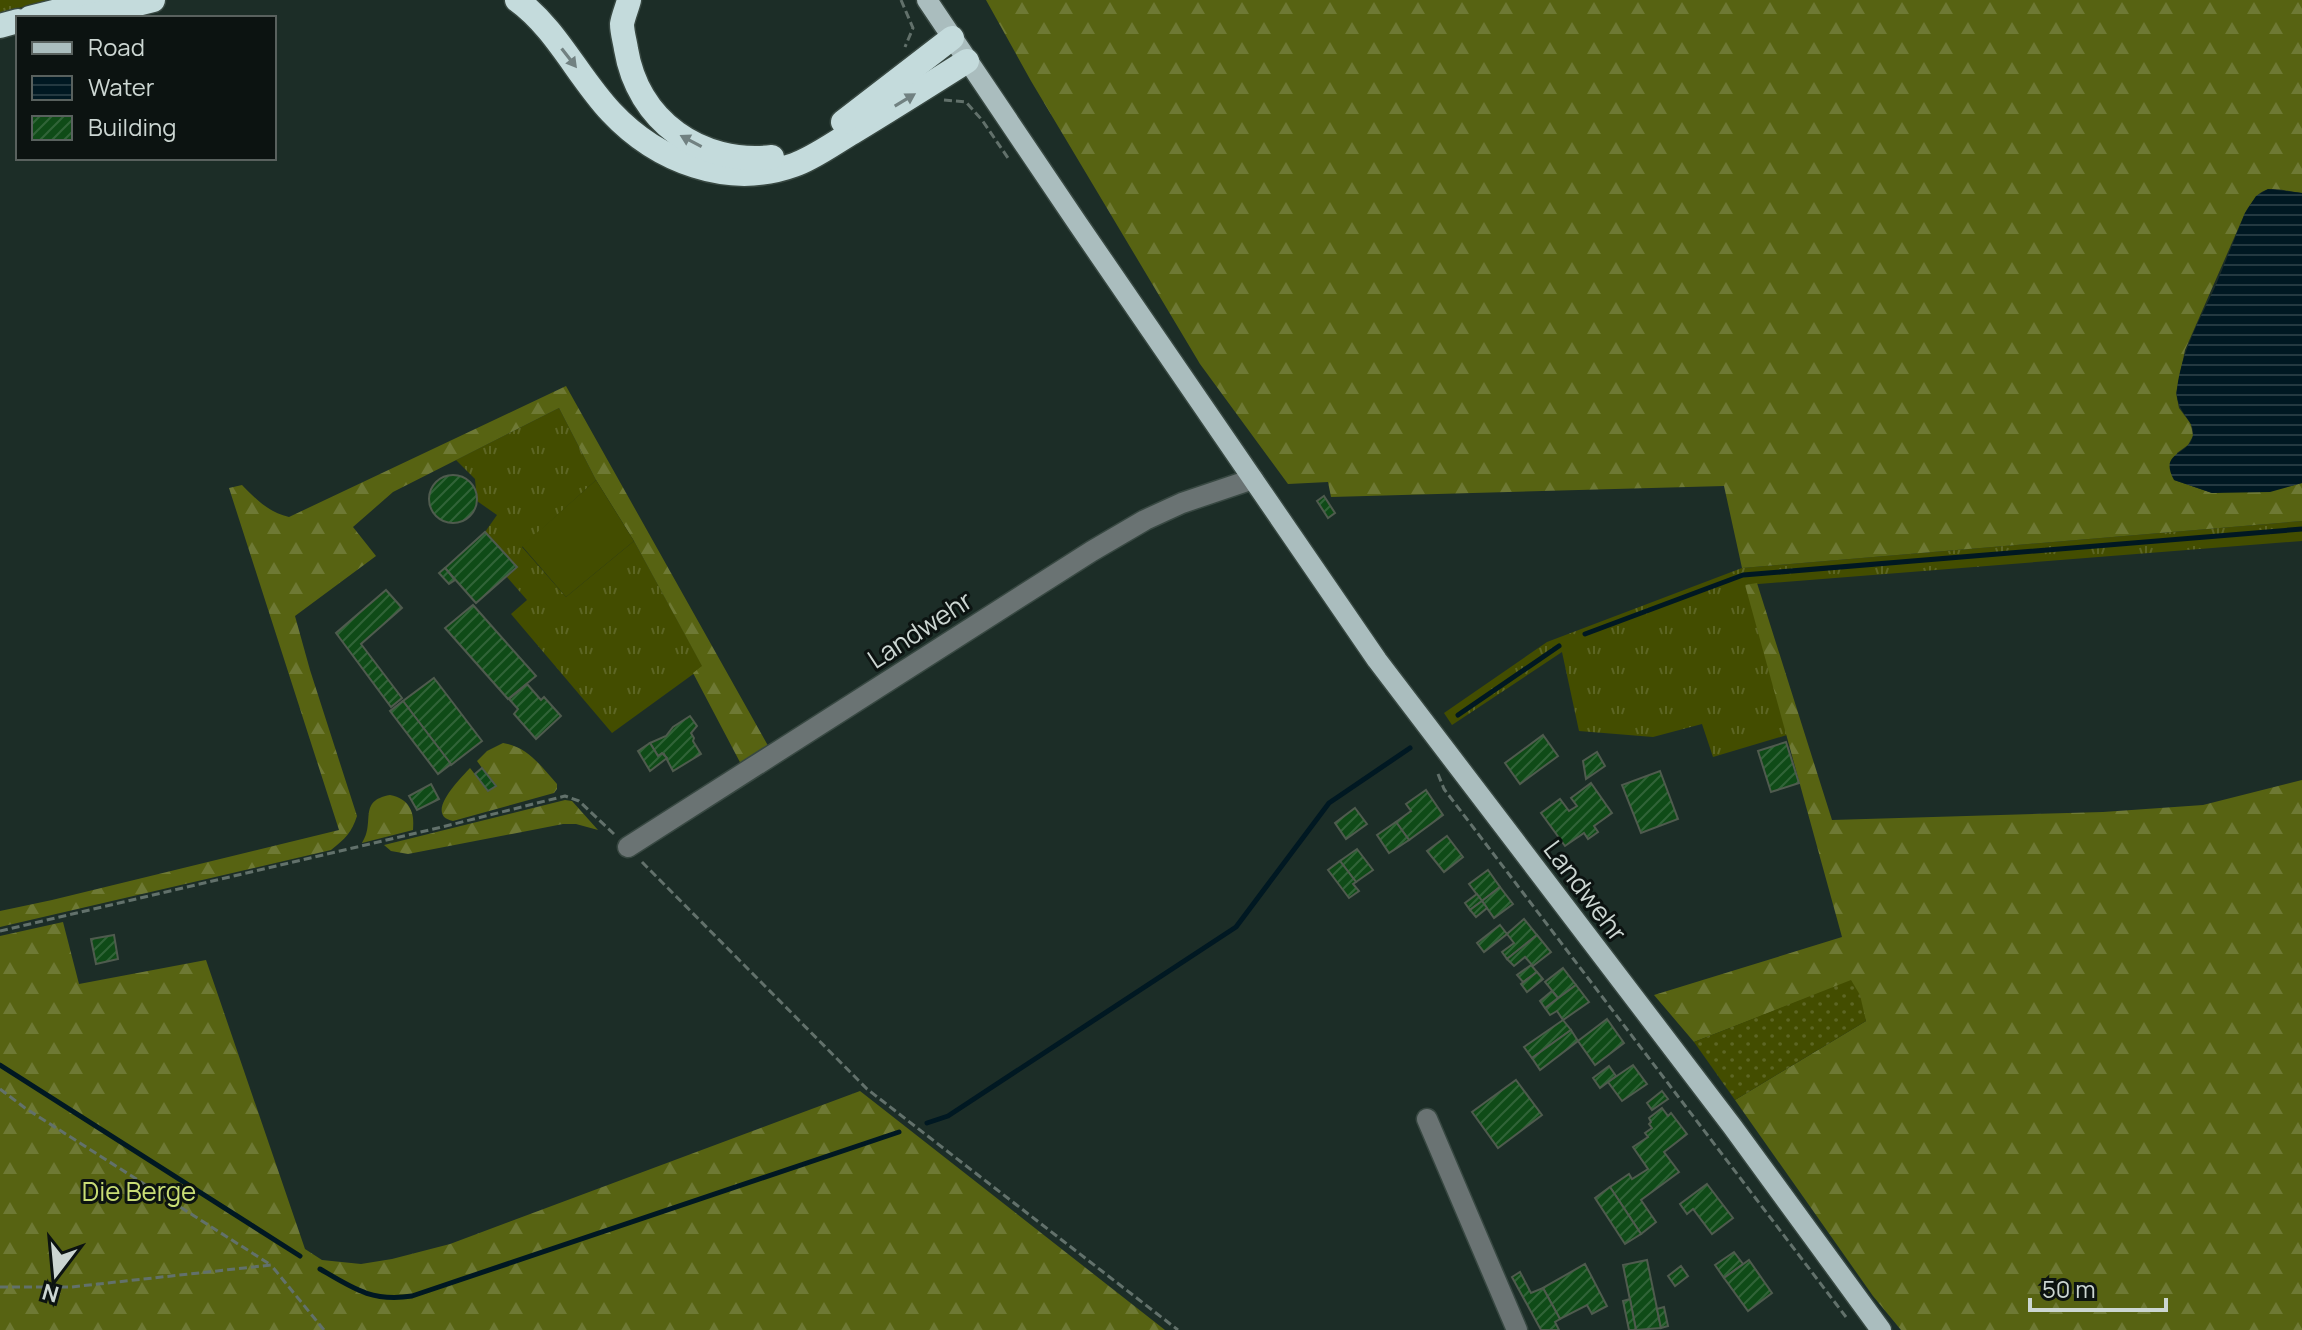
<svg xmlns="http://www.w3.org/2000/svg" width="2302" height="1330" font-family="Manrope,sans-serif">
	<defs>
		<pattern id="grass-tufts" width="24" height="20" patternUnits="userSpaceOnUse" patternTransform="scale(2)"><rect width="24" height="20" fill="#434d00"/><path d="M3 7l-1-3M5 7V3M7 7l1-3M15 17l-1-3M17 17v-4M19 17l1-3" fill="none" stroke="#5d6624"/></pattern>
		<pattern id="forest-firs" width="22" height="20" patternUnits="userSpaceOnUse" patternTransform="scale(2)"><rect width="22" height="20" fill="#576312"/><path d="M5 1l3.5 6h-7zM16 11l3.5 6h-7z" fill="#6e7934"/></pattern>
		<pattern id="garden-dots" width="8" height="8" patternUnits="userSpaceOnUse" patternTransform="scale(2)"><rect width="8" height="8" fill="#434d00"/><path d="M2 2h.1M6 6h.1" fill="none" stroke="#5d6624" stroke-width="1.8" stroke-linecap="round"/></pattern>
		<pattern id="water-rules" width="6" height="5" patternUnits="userSpaceOnUse" patternTransform="scale(2)"><rect width="6" height="5" fill="#001822"/><path d="M0 2.5h6" fill="none" stroke="#243941"/></pattern>
		<pattern id="building-hatch" width="6" height="6" patternUnits="userSpaceOnUse" patternTransform="scale(2)"><rect width="6" height="6" fill="#0f4b17"/><path d="M-1 1l2-2M0 6l6-6M5 7l2-2" fill="none" stroke="#316438"/></pattern>
	</defs>
	<rect width="100%" height="100%" fill="#1c2d27"/>
	<g fill="url(#grass-tufts)">
		<path d="M 0,0 L 49,0 L 0,13 Z"/>
		<path d="M 559,408 L 596,480 L 522,547 L 566,597 L 634,541 L 703,667 L 612,733 L 511,614 L 527,600 L 506,576 L 516,567 L 485,532 L 497,515 L 477,501 L 475,479 L 456,460 Z"/>
		<path d="M 2302,521 L 2302,541 L 1746,585 L 1787,735 L 1713,757 L 1702,724 L 1653,737 L 1579,731 L 1562,652 L 1452,725 L 1444,713 L 1547,642 L 1742,568 Z"/>
	</g>
	<g fill="url(#forest-firs)">
		<path d="M 986,0 L 2302,0 L 2302,193 C 2269,189 2264,181 2245,213 L 2185,350 L 2176,393 L 2179,408 L 2191,424 L 2193,436 L 2188,445 L 2177,453 L 2174,480 L 2212,493 L 2291,486 L 2302,483 L 2302,521 L 1742,568 L 1724,486 L 1331,497 L 1328,482 L 1288,484 L 1200,364 L 1031,81 Z"/>
		<path d="M 566,386 L 771,751 L 743,768 L 693,673 L 702,666 L 634,541 L 596,480 L 559,408 L 393,492 L 353,527 L 376,556 L 295,616 L 310,670 L 357,816 C 352,832 345,839 331,850 L 0,927 L 0,911 L 52,900 L 339,830 L 229,488 L 242,485 C 257,500 268,512 289,517 Z"/>
		<path d="M 1757,583 L 1832,820 L 2103,812 L 2203,805 L 2302,780 L 2302,1330 L 1901,1330 L 1873,1296 L 1735,1100 L 1866,1021 L 1851,981 L 1694,1042 L 1654,995 L 1842,937 L 1745,585 Z"/>
		<path d="M 503,743 C 528,747 541,766 557,784 L 557,789 L 554,793 L 453,821 C 423,815 461,778 470,768 L 488,791 L 495,786 L 477,761 L 487,751 Z"/>
		<path d="M 390,795 C 409,799 415,811 413,830 L 362,843 C 376,822 357,801 390,795 Z"/>
		<path d="M 565,800 L 572,801 L 598,830 L 576,824 L 563,824 L 408,854 L 391,851 L 384,845 Z"/>
		<path d="M 63,922 L 79,984 L 206,960 L 305,1249 L 322,1260 L 361,1264 L 392,1259 L 450,1244 L 860,1091 L 1165,1330 L 0,1330 L 0,936 Z"/>
	</g>
	<path fill="#434d00" d="M 596,480 L 634,541 L 566,597 L 522,546 Z"/>
	<path fill="url(#garden-dots)" d="M 1851,980 L 1860,995 L 1866,1021 L 1735,1100 L 1694,1042 Z"/>
	<path fill="url(#water-rules)" d="M 2268,189 L 2302,193 L 2302,483 L 2270,492 L 2212,493 L 2174,480 C 2158,451 2190,456 2193,435 C 2195,420 2175,412 2177,390 C 2181,353 2199,321 2215,287 C 2225,263 2235,238 2245,213 L 2256,196 Z"/>
	<g fill="none" stroke-linecap="round" stroke-linejoin="round">
		<g stroke="#001822" stroke-width="5">
			<path d="M 1585,634 L 1743,575 L 2302,529"/>
			<path d="M 1458,715 L 1559,646"/>
			<path d="M 0,1065 L 300,1256"/>
			<path d="M 927,1123 L 948,1116 L 1236,927 L 1329,803 L 1410,748"/>
			<path d="M 320,1269 C 354,1289 372,1302 412,1296 L 899,1132"/>
		</g>
	</g>
	<g fill="url(#building-hatch)" stroke="#4f5b4e" stroke-width="2">
		<circle cx="453" cy="499" r="24"/>
		<path d="M 1324,496 L 1335,513 L 1328,518 L 1317,501 Z"/>
		<path d="M 485,532 L 517,567 L 476,603 L 445,568 Z"/>
		<path d="M 445,568 L 455,580 L 449,584 L 439,573 Z"/>
		<path d="M 386,590 L 402,608 L 361,644 L 402,698 L 391,707 L 336,633 Z"/>
		<path d="M 473,605 L 536,676 L 508,699 L 445,628 Z"/>
		<path d="M 434,678 L 482,741 L 451,765 L 403,701 Z"/>
		<path d="M 527,684 L 541,700 L 544,697 L 561,716 L 536,739 L 514,714 L 518,709 L 509,699 Z"/>
		<path d="M 403,701 L 451,764 L 438,774 L 390,711 Z"/>
		<path d="M 690,716 L 697,726 L 691,733 L 694,738 L 693,741 L 701,754 L 673,771 L 664,754 L 658,756 L 650,743 L 666,736 L 673,727 Z"/>
		<path d="M 1543,735 L 1558,756 L 1520,784 L 1505,763 Z"/>
		<path d="M 1786,742 L 1799,783 L 1771,792 L 1758,751 Z"/>
		<path d="M 650,743 L 658,756 L 662,753 L 667,758 L 650,771 L 638,751 Z"/>
		<path d="M 1597,752 L 1605,766 L 1586,779 L 1583,761 Z"/>
		<path d="M 482,768 L 496,786 L 488,791 L 475,774 Z"/>
		<path d="M 1660,771 L 1678,819 L 1641,833 L 1622,785 Z"/>
		<path d="M 1591,783 L 1612,813 L 1594,826 L 1598,832 L 1588,839 L 1584,833 L 1565,846 L 1541,813 L 1560,799 L 1569,811 L 1577,806 L 1571,798 Z"/>
		<path d="M 431,784 L 439,799 L 417,810 L 409,796 Z"/>
		<path d="M 1426,790 L 1443,815 L 1409,840 L 1396,822 L 1411,811 L 1406,804 Z"/>
		<path d="M 1355,808 L 1367,824 L 1346,839 L 1335,823 Z"/>
		<path d="M 1396,822 L 1409,840 L 1389,853 L 1377,835 Z"/>
		<path d="M 1447,836 L 1463,857 L 1444,872 L 1427,851 Z"/>
		<path d="M 1357,849 L 1373,870 L 1356,882 L 1340,861 Z"/>
		<path d="M 1340,861 L 1356,882 L 1353,884 L 1359,891 L 1349,898 L 1328,870 Z"/>
		<path d="M 1488,870 L 1500,887 L 1482,901 L 1469,884 Z"/>
		<path d="M 1500,887 L 1513,904 L 1494,918 L 1482,901 Z"/>
		<path d="M 1477,894 L 1482,901 L 1470,910 L 1465,903 Z"/>
		<path d="M 1482,901 L 1487,908 L 1476,917 L 1470,910 Z"/>
		<path d="M 1524,919 L 1537,935 L 1507,959 L 1502,952 L 1514,943 L 1507,934 Z"/>
		<path d="M 1500,925 L 1507,934 L 1484,952 L 1477,943 Z"/>
		<path d="M 114,935 L 118,959 L 96,964 L 91,939 Z"/>
		<path d="M 1537,935 L 1551,952 L 1533,966 L 1525,957 L 1514,966 L 1507,959 Z"/>
		<path d="M 1531,965 L 1537,972 L 1523,982 L 1517,975 Z"/>
		<path d="M 1563,968 L 1576,985 L 1558,998 L 1545,982 Z"/>
		<path d="M 1537,972 L 1543,979 L 1527,992 L 1521,984 Z"/>
		<path d="M 1576,985 L 1589,1002 L 1563,1020 L 1557,1011 L 1550,1015 L 1545,1008 Z"/>
		<path d="M 1552,991 L 1558,998 L 1545,1008 L 1540,1001 Z"/>
		<path d="M 1607,1019 L 1624,1043 L 1595,1065 L 1578,1041 Z"/>
		<path d="M 1563,1020 L 1571,1030 L 1532,1058 L 1524,1047 Z"/>
		<path d="M 1571,1030 L 1578,1041 L 1540,1070 L 1532,1058 Z"/>
		<path d="M 1633,1065 L 1647,1084 L 1622,1101 L 1608,1082 Z"/>
		<path d="M 1609,1066 L 1616,1076 L 1600,1088 L 1593,1078 Z"/>
		<path d="M 1516,1080 L 1542,1115 L 1498,1148 L 1472,1112 Z"/>
		<path d="M 1662,1091 L 1668,1099 L 1652,1110 L 1647,1103 Z"/>
		<path d="M 1662,1108 L 1668,1116 L 1671,1113 L 1687,1134 L 1664,1152 L 1679,1172 L 1641,1200 L 1656,1222 L 1641,1234 L 1610,1187 L 1629,1174 L 1632,1179 L 1648,1169 L 1633,1147 L 1648,1137 L 1645,1133 L 1652,1128 L 1649,1124 L 1651,1122 L 1649,1118 Z"/>
		<path d="M 1707,1184 L 1733,1218 L 1712,1234 L 1693,1209 L 1687,1214 L 1680,1204 Z"/>
		<path d="M 1610,1187 L 1641,1234 L 1625,1244 L 1595,1198 Z"/>
		<path d="M 1734,1252 L 1743,1264 L 1724,1278 L 1715,1265 Z"/>
		<path d="M 1647,1260 L 1661,1328 L 1636,1330 L 1623,1265 Z"/>
		<path d="M 1749,1260 L 1772,1293 L 1748,1311 L 1724,1278 Z"/>
		<path d="M 1585,1264 L 1607,1306 L 1592,1314 L 1587,1305 L 1560,1319 L 1543,1288 Z"/>
		<path d="M 1681,1266 L 1688,1276 L 1675,1286 L 1668,1276 Z"/>
		<path d="M 1520,1272 L 1531,1293 L 1543,1288 L 1560,1319 L 1555,1322 L 1559,1330 L 1541,1330 L 1512,1277 Z"/>
		<path d="M 1630,1299 L 1636,1330 L 1629,1330 L 1623,1301 Z"/>
		<path d="M 1664,1307 L 1668,1326 L 1661,1328 L 1657,1309 Z"/>
	</g>
	<g fill="none" stroke-linecap="round" stroke-linejoin="round">
		<defs>
			<g id="minor">
				<path d="M 628,847 L 1092,551 L 1145,520 L 1182,503 L 1253,479"/>
				<path d="M 1427,1119 L 1517,1330"/>
			</g>
			<path id="major" d="M 927,0 L 1078,224 L 1377,660 L 1732,1126 L 1881,1330"/>
			<g id="highway">
				<path d="M 517,0 C 556,28 578,77 611,112 C 657,161 728,189 794,165 C 814,158 834,143 853,132 C 891,109 929,85 967,61"/>
				<path d="M 629,0 C 627,8 623,17 622,24 C 622,32 625,42 626,49 C 638,121 700,165 772,157"/>
				<path d="M 30,18 L 97,1"/>
				<path d="M 81,18 L 153,0"/>
				<path d="M 0,26 L 18,21"/>
				<path d="M 843,122 L 952,38"/>
			</g>
		</defs>
		<use href="#minor" stroke="#384842" stroke-width="23"/>
		<use href="#major" stroke="#384842" stroke-width="23"/>
		<use href="#highway" stroke="#384842" stroke-width="27"/>
		<g stroke="#62716b" stroke-width="3" stroke-dasharray="8 4" stroke-linecap="butt">
			<path d="M 901,0 L 913,28 L 905,47"/>
			<path d="M 944,100 L 966,102 L 982,120 L 1008,158"/>
			<path d="M 1438,774 L 1444,789 L 1846,1317"/>
			<path d="M 642,862 L 867,1089 L 1178,1330"/>
			<path d="M 0,931 L 442,827 L 565,796 L 579,801 L 614,834"/>
			<path d="M 0,1089 L 25,1108 L 271,1265"/>
			<path d="M 0,1287 L 71,1287 L 271,1265 L 324,1330"/>
		</g>
		<use href="#minor" stroke="#6a7373" stroke-width="20"/>
		<use href="#major" stroke="#aabdbe" stroke-width="20"/>
		<use href="#highway" stroke="#c4dbdc" stroke-width="24"/>
	</g>
	<defs><path id="oneway-solid" d="M-6-.8H1V-3.2L6.5 0L1 3.2V.8H-6Z" transform="scale(2)"/></defs>
	<g fill="#718181">
		<use href="#oneway-solid" transform="translate(569 58) rotate(52)"/>
		<use href="#oneway-solid" transform="translate(905 100) rotate(-31)"/>
		<use href="#oneway-solid" transform="translate(691 141) rotate(-152)"/>
	</g>
	<g text-anchor="middle" stroke-width="6" stroke-linejoin="round" paint-order="stroke">
		<g font-size="26" fill="#ccd6d2" stroke="#0c1311">
			<text transform="translate(920 630) rotate(-33)" y="9">Landwehr</text>
			<text transform="translate(1585 891) rotate(53)" y="9">Landwehr</text>
		</g>
		<g font-size="26" fill="#c9dd75" stroke="#0c1311">
			<text x="139" y="1201">Die Berge</text>
		</g>
	</g>
	<rect x="16" y="16" width="260" height="144" fill="#0c1311" stroke="#59615e" stroke-width="2"/>
	<rect x="32" y="42" width="40" height="12" fill="#aabdbe" stroke="#59615e" stroke-width="2"/>
	<text x="88" y="56" font-size="24" fill="#ccd6d2">Road</text>
	<rect x="32" y="76" width="40" height="24" fill="url(#water-rules)" stroke="#59615e" stroke-width="2"/>
	<text x="88" y="96" font-size="24" fill="#ccd6d2">Water</text>
	<rect x="32" y="116" width="40" height="24" fill="url(#building-hatch)" stroke="#59615e" stroke-width="2"/>
	<text x="88" y="136" font-size="24" fill="#ccd6d2">Building</text>
	<g transform="translate(56 1274) rotate(196)" stroke="#0c1311" stroke-width="6" paint-order="stroke">
	<path d="M0-6L14 30L0 20L-14 30Z" fill="#ccd6d2"/>
	<text y="-12" font-size="22" font-weight="bold" text-anchor="middle" fill="#ccd6d2">N</text>
	</g>
	<path d="M2030 1298v12h136v-12" fill="none" stroke="#ccd6d2" stroke-width="4"/>
	<text x="2042" y="1298" font-size="24" fill="#ccd6d2" stroke="#0c1311" stroke-width="6" paint-order="stroke">50 m</text>
</svg>
